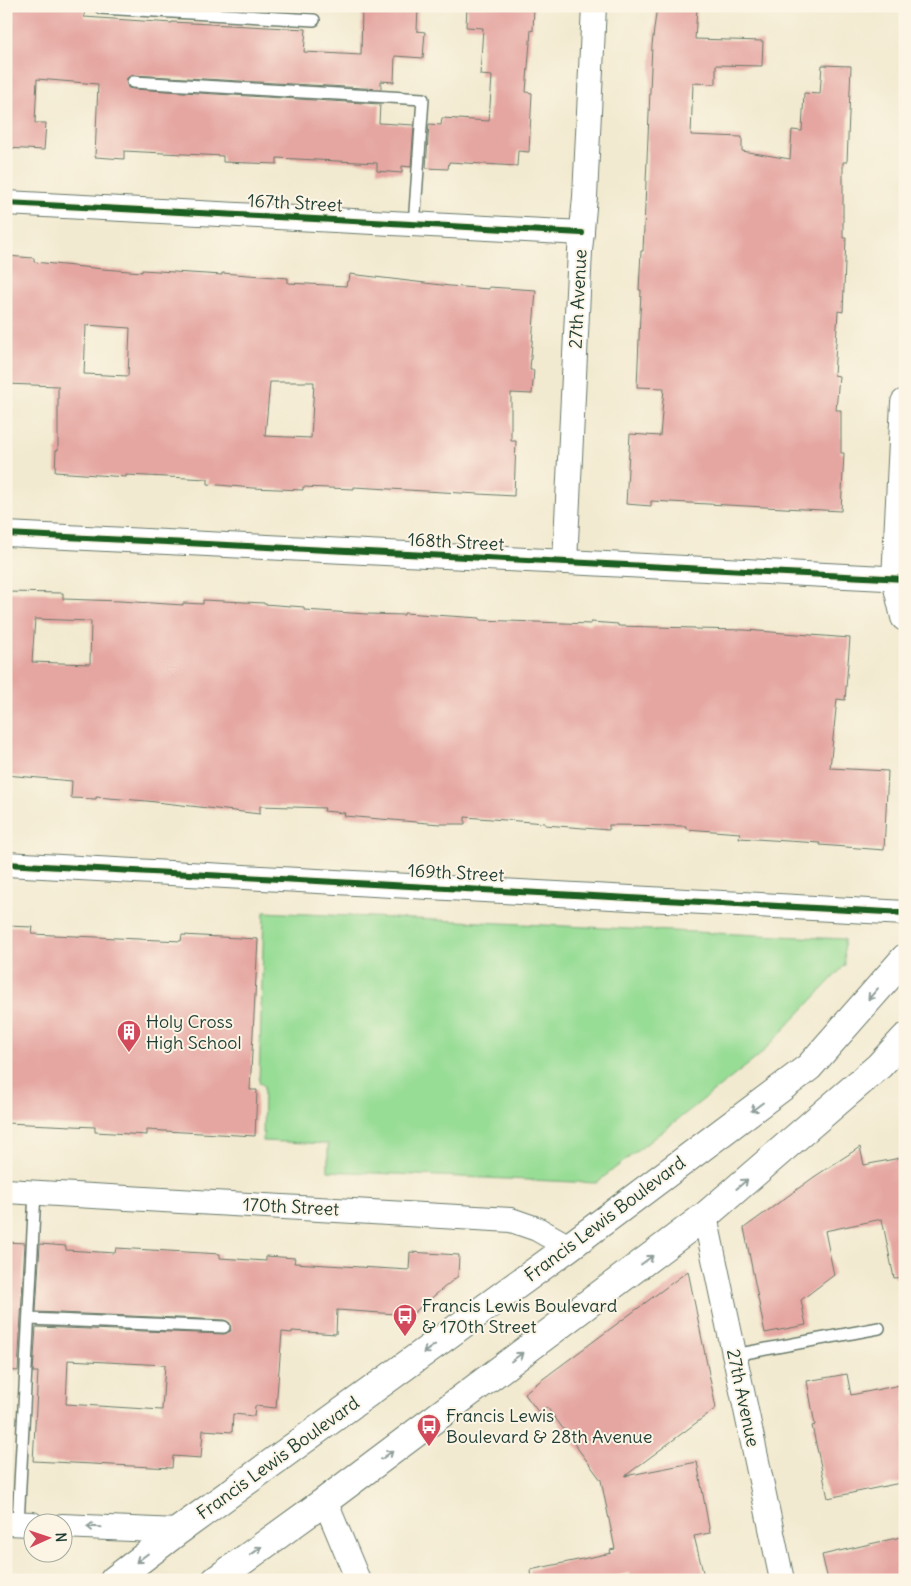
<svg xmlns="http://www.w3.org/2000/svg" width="911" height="1586" font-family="Delius,sans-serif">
	<rect width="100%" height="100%" fill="#fcf5e5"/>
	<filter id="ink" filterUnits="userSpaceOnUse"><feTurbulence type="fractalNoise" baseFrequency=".02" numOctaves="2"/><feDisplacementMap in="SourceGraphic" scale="10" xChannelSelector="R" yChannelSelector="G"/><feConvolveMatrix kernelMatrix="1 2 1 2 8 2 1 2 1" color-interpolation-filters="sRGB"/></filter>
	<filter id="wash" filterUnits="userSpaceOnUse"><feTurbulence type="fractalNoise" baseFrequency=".0096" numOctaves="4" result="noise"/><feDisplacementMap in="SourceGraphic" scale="20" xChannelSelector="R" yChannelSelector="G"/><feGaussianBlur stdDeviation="1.12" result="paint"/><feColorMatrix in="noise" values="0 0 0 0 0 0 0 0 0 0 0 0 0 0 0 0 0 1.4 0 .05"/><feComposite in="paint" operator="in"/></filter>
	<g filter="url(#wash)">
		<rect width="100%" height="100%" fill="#f2ead0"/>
		<path fill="#98dd96" stroke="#5c8d65" d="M 264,912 L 844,939 L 845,965 L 758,1057 L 596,1183 L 328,1171 L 328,1144 L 263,1141 L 264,1086 L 259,1082 Z"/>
		<g id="blocks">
			<g fill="#e5a6a1" fill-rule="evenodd">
				<path d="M 6,6 L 85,6 L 84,17 L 172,23 L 172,22 L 306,29 L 304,52 L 361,55 L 362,6 L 418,6 L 417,31 L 425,32 L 423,58 L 395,56 L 394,82 L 381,81 L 381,89 L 133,75 L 127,78 L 126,82 L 128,88 L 133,89 L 380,104 L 379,123 L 414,125 L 411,167 L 402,166 L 402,173 L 377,171 L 377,163 L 277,158 L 277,164 L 223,162 L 223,156 L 124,151 L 124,159 L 95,157 L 98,84 L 37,79 L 35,123 L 46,123 L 44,150 L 6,148 Z"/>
				<path d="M 467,6 L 534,6 L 533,31 L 531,30 L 526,92 L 532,93 L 529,152 L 518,151 L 517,166 L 449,162 L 448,169 L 426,168 L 429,124 L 441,125 L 442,118 L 489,121 L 492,76 L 480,75 L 483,28 L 466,27 Z"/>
				<path d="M 657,6 L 697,9 L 695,39 L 763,41 L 762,66 L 716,65 L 716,84 L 693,83 L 691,135 L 742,137 L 742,151 L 790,159 L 792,130 L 802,131 L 804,93 L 820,94 L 822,65 L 851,66 L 847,162 L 843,162 L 843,238 L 846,238 L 843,312 L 838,311 L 834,375 L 839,376 L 836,410 L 841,410 L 841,453 L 844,453 L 841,511 L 651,501 L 651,506 L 626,504 L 630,434 L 660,436 L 664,388 L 637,387 L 641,290 L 639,290 L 641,251 L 643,251 L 652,45 Z"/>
				<path d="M 6,256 L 34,258 L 34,262 L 103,269 L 142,272 L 142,270 L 222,275 L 222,273 L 288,278 L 288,283 L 346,286 L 347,281 L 349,281 L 350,274 L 450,286 L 489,289 L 489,287 L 536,290 L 530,370 L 534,370 L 532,394 L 511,393 L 511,441 L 516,441 L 514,496 L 354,487 L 354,489 L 303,487 L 303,490 L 252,488 L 208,484 L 208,479 L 126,475 L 126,477 L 55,472 L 56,450 L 58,450 L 58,386 L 6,384 ZM 86,325 L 130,328 L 128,376 L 84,374 ZM 270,382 L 314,382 L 311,438 L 265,436 Z"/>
				<path d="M 6,592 L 63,593 L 63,599 L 120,601 L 183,605 L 183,603 L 203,604 L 203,600 L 264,603 L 264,604 L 304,607 L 304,610 L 367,614 L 404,615 L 404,613 L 480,618 L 480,620 L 591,624 L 591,622 L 618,624 L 618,626 L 695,628 L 695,629 L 745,630 L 850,638 L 845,700 L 837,699 L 830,768 L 888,771 L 884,850 L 820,845 L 820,843 L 739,838 L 740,833 L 686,829 L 686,826 L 609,825 L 609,830 L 545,825 L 545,823 L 465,817 L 465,824 L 440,824 L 344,816 L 345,813 L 324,811 L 325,808 L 260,806 L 260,814 L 147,801 L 96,797 L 96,799 L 71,798 L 72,781 L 6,775 ZM 35,619 L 91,621 L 90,664 L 32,662 Z"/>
				<path d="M 6,926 L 33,927 L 32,934 L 181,941 L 182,935 L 258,939 L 250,1090 L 257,1090 L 255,1136 L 147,1130 L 147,1135 L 95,1132 L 95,1127 L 6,1123 Z"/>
				<path d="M 860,1147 L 864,1165 L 905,1157 L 905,1277 L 894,1278 L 882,1219 L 825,1231 L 834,1275 L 801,1300 L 806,1325 L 765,1333 L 744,1228 L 814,1177 Z"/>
				<path d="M 6,1242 L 25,1243 L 18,1371 L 6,1370 Z"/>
				<path d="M 40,1244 L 66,1246 L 66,1250 L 115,1253 L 116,1248 L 220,1254 L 220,1258 L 266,1261 L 266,1256 L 295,1258 L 294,1263 L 409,1270 L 410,1252 L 459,1255 L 458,1276 L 411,1315 L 337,1310 L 336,1334 L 292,1331 L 292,1333 L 282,1332 L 276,1408 L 255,1406 L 254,1416 L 233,1414 L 232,1432 L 203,1430 L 201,1458 L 173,1456 L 172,1468 L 33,1461 L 38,1372 L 33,1372 L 36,1327 L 224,1334 L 231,1331 L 230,1323 L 224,1320 L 36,1312 ZM 68,1360 L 165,1365 L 162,1410 L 66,1404 Z"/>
				<path d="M 688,1271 L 716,1408 L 625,1476 L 697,1462 L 710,1533 L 694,1536 L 705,1580 L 630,1580 L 629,1573 L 599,1580 L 531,1580 L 530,1570 L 611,1553 L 610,1550 L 615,1549 L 601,1480 L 547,1407 L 539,1413 L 524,1393 Z"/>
				<path d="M 847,1374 L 851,1395 L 905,1384 L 905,1482 L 828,1498 L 812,1426 L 815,1425 L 807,1381 Z"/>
				<path d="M 905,1536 L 905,1580 L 828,1580 L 822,1555 Z"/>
			</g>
		</g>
	</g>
	<g filter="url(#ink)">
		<use href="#blocks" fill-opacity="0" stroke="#697a6b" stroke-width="1"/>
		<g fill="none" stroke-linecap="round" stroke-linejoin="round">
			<defs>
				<g id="service">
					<path d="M 101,6 L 101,8 L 314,20"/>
					<path d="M 133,82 L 423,99 L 414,225"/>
					<path d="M 29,1319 L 224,1327"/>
					<path d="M 734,1355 L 879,1328"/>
					<path d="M 18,1524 L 35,1192"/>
				</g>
				<g id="minor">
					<path d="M 6,203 L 582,233"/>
					<path d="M 6,534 L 905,579"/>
					<path d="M 565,562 L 580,251 L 585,197 L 594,6"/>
					<path d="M 6,864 L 905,913"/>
					<path d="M 6,1191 L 511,1220 L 537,1229 L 569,1247"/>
					<path d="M 705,1216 L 782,1580"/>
					<path d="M 325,1501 L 358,1580"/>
					<path d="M 6,1523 L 32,1524"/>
					<path d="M 62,1526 L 178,1531"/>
				</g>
				<path id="tertiary" d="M 905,403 L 896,579 L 905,617"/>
				<g id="primary">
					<path d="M 114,1580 L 178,1531 L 569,1247 L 809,1067 L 905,958"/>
					<path d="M 216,1580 L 325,1501 L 705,1216 L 879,1066 L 905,1038"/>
				</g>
			</defs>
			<use href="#service" stroke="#697a6b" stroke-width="14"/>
			<use href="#minor" stroke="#697a6b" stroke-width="26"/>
			<use href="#tertiary" stroke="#697a6b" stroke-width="30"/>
			<use href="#primary" stroke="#697a6b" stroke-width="30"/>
			<use href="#service" stroke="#fff" stroke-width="11"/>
			<use href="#minor" stroke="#fff" stroke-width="24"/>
			<use href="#tertiary" stroke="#fff" stroke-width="28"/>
			<use href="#primary" stroke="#fff" stroke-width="28"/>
			<defs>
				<g id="cycleway">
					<path d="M 6,203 L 582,233"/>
					<path d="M 6,534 L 905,579"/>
					<path d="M 6,864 L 905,913"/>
				</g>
			</defs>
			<use href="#cycleway" stroke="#fcf5e5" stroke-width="9"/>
			<use href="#cycleway" stroke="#1b5e20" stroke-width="6"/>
		</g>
		<defs><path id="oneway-shaft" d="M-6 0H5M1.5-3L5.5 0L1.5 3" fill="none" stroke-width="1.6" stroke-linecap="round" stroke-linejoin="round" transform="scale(1.25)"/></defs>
		<g stroke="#8f9e9a">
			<use href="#oneway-shaft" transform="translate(873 994) rotate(131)"/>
			<use href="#oneway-shaft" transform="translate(757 1107) rotate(143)"/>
			<use href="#oneway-shaft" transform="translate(742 1184) rotate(-41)"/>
			<use href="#oneway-shaft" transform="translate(647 1260) rotate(-37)"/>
			<use href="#oneway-shaft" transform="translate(429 1349) rotate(144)"/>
			<use href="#oneway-shaft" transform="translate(517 1357) rotate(-37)"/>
			<use href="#oneway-shaft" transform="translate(387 1455) rotate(-37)"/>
			<use href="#oneway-shaft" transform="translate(94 1527) rotate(-178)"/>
			<use href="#oneway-shaft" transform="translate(256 1551) rotate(-36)"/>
			<use href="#oneway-shaft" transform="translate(142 1558) rotate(143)"/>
		</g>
	</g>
	<defs>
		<symbol id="building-pin" viewBox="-11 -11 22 30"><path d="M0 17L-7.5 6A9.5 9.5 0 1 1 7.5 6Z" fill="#d1495b" stroke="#fcf5e5"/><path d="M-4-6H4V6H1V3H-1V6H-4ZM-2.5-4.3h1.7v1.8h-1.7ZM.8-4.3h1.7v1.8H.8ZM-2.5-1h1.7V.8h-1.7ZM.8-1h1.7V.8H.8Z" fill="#fff"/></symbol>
		<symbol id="bus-pin" viewBox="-11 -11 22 30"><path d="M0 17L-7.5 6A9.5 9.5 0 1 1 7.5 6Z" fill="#d1495b" stroke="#fcf5e5"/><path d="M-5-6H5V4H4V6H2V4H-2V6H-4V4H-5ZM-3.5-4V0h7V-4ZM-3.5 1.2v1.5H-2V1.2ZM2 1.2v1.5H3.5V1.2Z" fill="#fff"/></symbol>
	</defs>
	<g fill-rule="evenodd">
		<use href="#building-pin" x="115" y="1018" width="28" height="38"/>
		<use href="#bus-pin" x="391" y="1302" width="28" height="38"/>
		<use href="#bus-pin" x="415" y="1412" width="28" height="38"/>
	</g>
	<g text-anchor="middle" stroke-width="4" stroke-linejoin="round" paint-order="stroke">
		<g font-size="18" fill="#1f3d34" stroke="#fcf5e5">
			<text transform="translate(295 203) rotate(3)" y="6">167th Street</text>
			<text transform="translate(578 299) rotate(-87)" y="6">27th Avenue</text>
			<text transform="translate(456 542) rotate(3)" y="6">168th Street</text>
			<text transform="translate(456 873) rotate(3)" y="6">169th Street</text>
			<text transform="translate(291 1207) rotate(3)" y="6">170th Street</text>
			<text transform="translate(605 1219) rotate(-37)" y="6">Francis Lewis Boulevard</text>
			<text transform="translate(743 1398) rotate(78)" y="6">27th Avenue</text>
			<text transform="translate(278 1458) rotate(-36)" y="6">Francis Lewis Boulevard</text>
		</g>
		<g font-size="18" fill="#1f3d34" stroke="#fcf5e5" text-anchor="start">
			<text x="146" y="1028">Holy Cross<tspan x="146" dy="21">High School</tspan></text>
			<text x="422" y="1312">Francis Lewis Boulevard<tspan x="422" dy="21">&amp; 170th Street</tspan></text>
			<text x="446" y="1422">Francis Lewis<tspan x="446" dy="21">Boulevard &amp; 28th Avenue</tspan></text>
		</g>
	</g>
	<rect width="911" height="1586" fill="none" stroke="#fcf5e5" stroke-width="25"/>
	<g transform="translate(48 1538) rotate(87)"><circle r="24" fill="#fcf5e5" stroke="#a4ab9e"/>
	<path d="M0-4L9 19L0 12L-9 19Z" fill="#d1495b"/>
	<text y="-8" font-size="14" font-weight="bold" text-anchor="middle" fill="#1f3d34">N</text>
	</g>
</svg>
